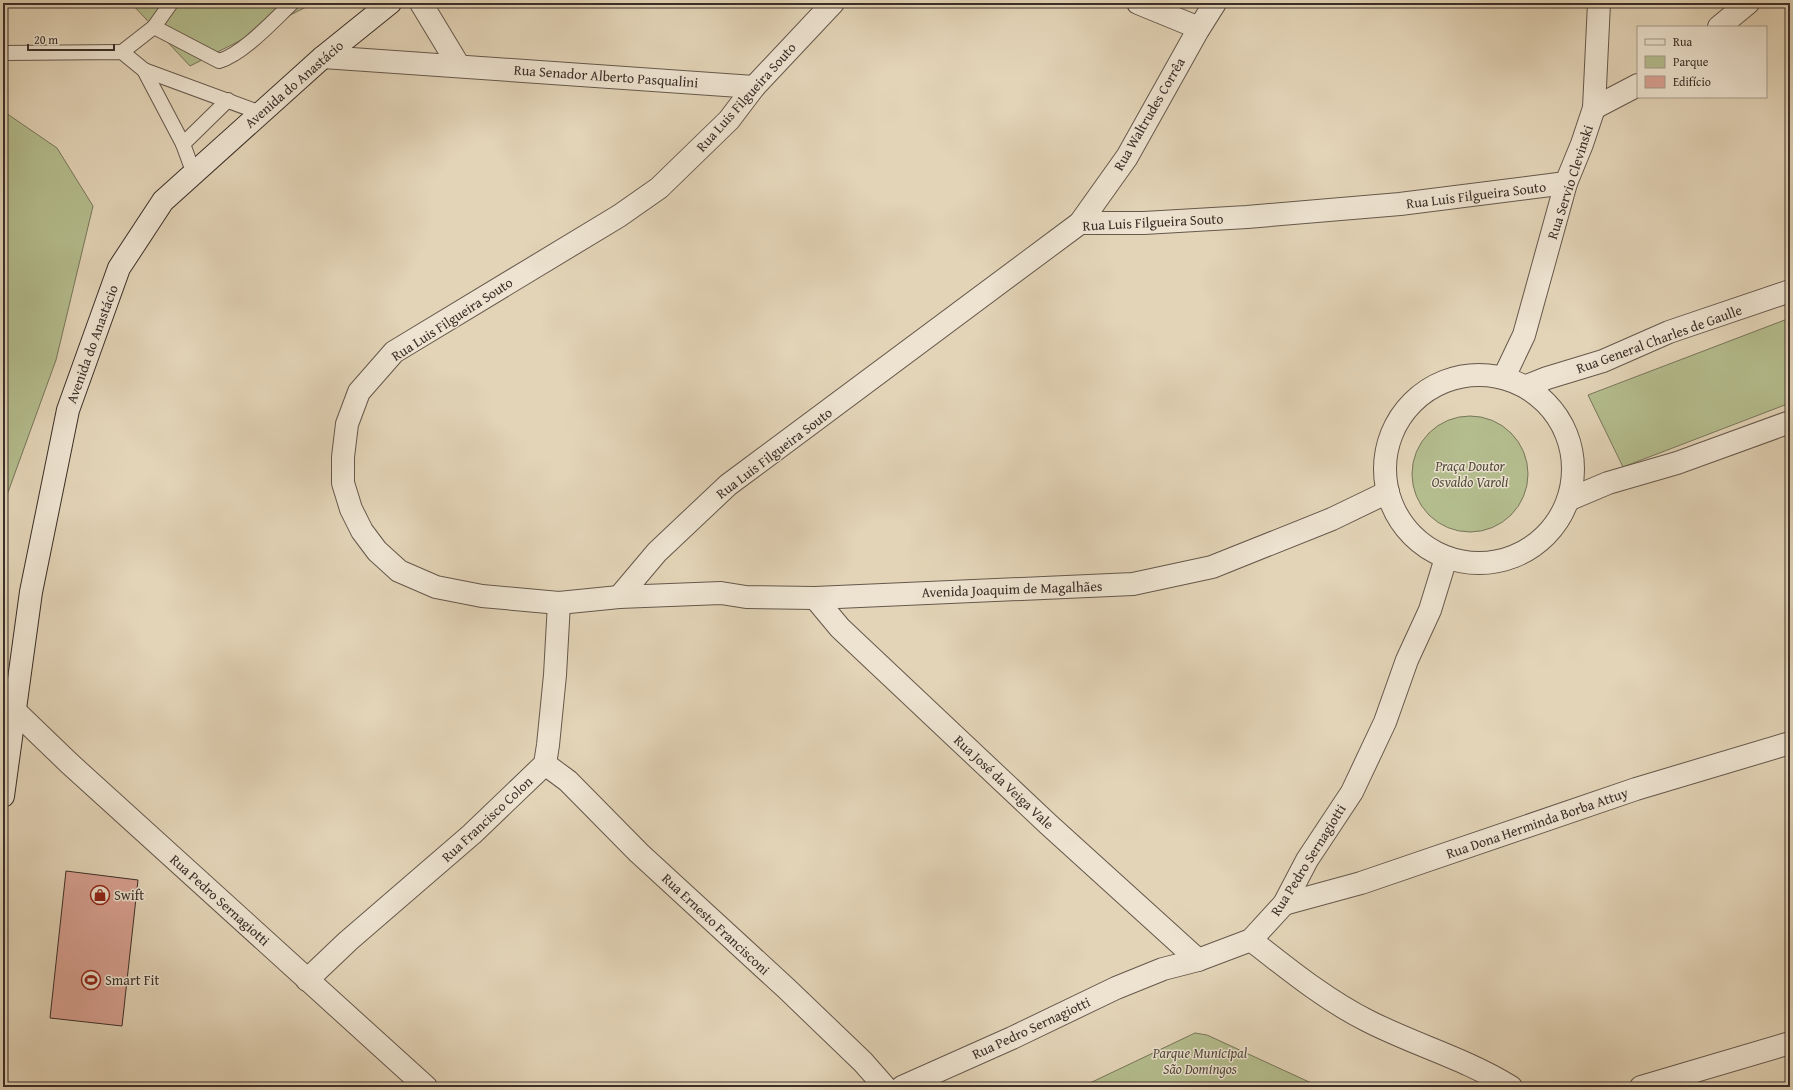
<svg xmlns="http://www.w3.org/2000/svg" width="1793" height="1090" font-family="'Gentium Book Plus',serif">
	<rect width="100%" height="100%" fill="#e3d4b7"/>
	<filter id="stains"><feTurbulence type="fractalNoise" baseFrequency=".005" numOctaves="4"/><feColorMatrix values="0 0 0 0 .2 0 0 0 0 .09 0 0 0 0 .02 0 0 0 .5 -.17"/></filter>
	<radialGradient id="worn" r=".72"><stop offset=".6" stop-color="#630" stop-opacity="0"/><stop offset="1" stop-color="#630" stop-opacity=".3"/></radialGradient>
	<g fill="#b4bd8e" stroke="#78765b">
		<path d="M 131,3 L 314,3 L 190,66 Z"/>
		<path d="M 3,111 L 57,148 L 93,206 L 56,360 L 3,506 Z"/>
		<path d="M 1790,318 L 1790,403 L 1623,467 L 1588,395 Z"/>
		<circle cx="1470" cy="474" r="58"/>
		<path d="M 1195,1033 L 1207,1035 L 1320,1087 L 1078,1087 L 1092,1082 Z"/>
	</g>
	<path fill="#d8a192" stroke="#3b2f28" d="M 66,871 L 138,880 L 122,1026 L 50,1018 Z"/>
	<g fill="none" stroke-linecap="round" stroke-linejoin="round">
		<defs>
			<g id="lane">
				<path d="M 171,3 L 154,27 L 219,61 C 243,54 273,21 292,3"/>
				<path d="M 122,52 L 154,27"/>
				<path d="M 3,53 L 122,52 L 144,70 L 183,144 L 194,174"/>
				<path d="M 144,70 L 261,113"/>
				<path d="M 183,144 L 228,100"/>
			</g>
			<g id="street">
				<path d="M 421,3 L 459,66"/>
				<path d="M 833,3 L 754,87 L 729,120 L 659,188 L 619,216 L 394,352 L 359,392 L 347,424 L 343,457 L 343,483 L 351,509 L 362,531 L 377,551 L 399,571 L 436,587 L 482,596 L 559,603 L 619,597 L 721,593 L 746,597 L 815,598 L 1133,584 L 1212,567 L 1332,519 L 1388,492"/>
				<path d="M 1138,3 L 1199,28"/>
				<path d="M 1719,27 L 1748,3"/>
				<path d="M 323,57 L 754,87"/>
				<path d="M 1594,108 L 1638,85"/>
				<path d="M 1080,223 L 1127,157 L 1198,30 L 1215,3"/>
				<circle cx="1479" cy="469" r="94"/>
				<path d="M 1504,377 L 1524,335 L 1566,183 L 1582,144 L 1594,108 L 1599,3"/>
				<path d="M 1527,386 L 1547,378 L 1603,361 L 1669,332 L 1790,291"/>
				<path d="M 1570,499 L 1608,483 L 1677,463 L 1790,422"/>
				<path d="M 619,597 L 657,552 L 728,485 L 1080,223 L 1144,223 L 1247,217 L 1400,204 L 1566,183"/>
				<path d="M 815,598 L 840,628 L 1048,824 L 1198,960"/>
				<path d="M 15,711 L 69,763 L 426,1087"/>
				<path d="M 545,764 L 568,781 L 639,853 L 787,989 L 863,1062 L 885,1087"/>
				<path d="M 1284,904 L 1361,883 L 1636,789 L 1790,743"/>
				<path d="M 1251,940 C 1288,969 1326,1000 1368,1021 C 1415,1045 1466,1059 1511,1087"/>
				<path d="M 307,980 L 348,941 L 472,834 L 545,764 L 548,745 L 555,675 L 559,603"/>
				<path d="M 902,1087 L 1012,1038 L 1116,988 L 1163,969 L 1198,960 L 1251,940 L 1284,904 L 1307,860 L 1352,792 L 1385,722 L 1407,660 L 1430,610 L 1446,558"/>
				<path d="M 1641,1087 L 1790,1043"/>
			</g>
			<path id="secondary" d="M 3,796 L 31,592 L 68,410 L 119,268 L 163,201 L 323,57 L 390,3"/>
		</defs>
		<use href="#lane" stroke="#65584c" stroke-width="16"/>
		<use href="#street" stroke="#65584c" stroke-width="24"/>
		<use href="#secondary" stroke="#3b2f28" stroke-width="24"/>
		<use href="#lane" stroke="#ede3d0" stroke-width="14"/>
		<use href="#street" stroke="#ede3d0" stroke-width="22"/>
		<use href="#secondary" stroke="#ede3d0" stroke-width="22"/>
	</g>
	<defs>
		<symbol id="shop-ring" viewBox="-11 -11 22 22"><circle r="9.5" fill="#ede3d0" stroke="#8f2418" stroke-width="1.5"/><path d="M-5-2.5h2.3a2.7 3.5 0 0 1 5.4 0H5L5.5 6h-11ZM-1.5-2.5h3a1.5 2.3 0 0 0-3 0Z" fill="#8f2418"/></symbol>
		<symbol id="stadium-ring" viewBox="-11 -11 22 22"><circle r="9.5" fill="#ede3d0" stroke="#8f2418" stroke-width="1.5"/><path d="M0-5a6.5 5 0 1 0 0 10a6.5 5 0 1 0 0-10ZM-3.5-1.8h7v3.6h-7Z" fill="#8f2418"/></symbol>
	</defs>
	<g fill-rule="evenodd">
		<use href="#shop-ring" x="89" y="884" width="22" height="22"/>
		<use href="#stadium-ring" x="80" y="969" width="22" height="22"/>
	</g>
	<g text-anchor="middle" stroke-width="3" stroke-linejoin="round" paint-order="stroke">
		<g font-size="14" fill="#3b2f28" stroke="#ede3d0">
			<text transform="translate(606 76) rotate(4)" y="5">Rua Senador Alberto Pasqualini</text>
			<text transform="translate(294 84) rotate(-41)" y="5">Avenida do Anastácio</text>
			<text transform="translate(746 97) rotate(-48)" y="5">Rua Luis Filgueira Souto</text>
			<text transform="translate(1149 114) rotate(-60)" y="5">Rua Waltrudes Corrêa</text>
			<text transform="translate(1570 182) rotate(-72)" y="5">Rua Servio Clevinski</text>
			<text transform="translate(1476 195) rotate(-7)" y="5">Rua Luis Filgueira Souto</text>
			<text transform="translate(1153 222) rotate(-3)" y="5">Rua Luis Filgueira Souto</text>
			<text transform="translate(452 319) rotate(-33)" y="5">Rua Luis Filgueira Souto</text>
			<text transform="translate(1659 339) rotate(-20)" y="5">Rua General Charles de Gaulle</text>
			<text transform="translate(92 344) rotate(-70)" y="5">Avenida do Anastácio</text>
			<text transform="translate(774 453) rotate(-37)" y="5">Rua Luis Filgueira Souto</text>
			<text transform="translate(1012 589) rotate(-2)" y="5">Avenida Joaquim de Magalhães</text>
			<text transform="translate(1004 782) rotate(43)" y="5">Rua José da Veiga Vale</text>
			<text transform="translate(487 819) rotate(-43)" y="5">Rua Francisco Colon</text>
			<text transform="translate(1537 823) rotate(-19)" y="5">Rua Dona Herminda Borba Attuy</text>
			<text transform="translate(1308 860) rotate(-58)" y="5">Rua Pedro Sernagiotti</text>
			<text transform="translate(220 900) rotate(42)" y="5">Rua Pedro Sernagiotti</text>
			<text transform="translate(716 924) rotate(43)" y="5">Rua Ernesto Francisconi</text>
			<text transform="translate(1031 1028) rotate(-25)" y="5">Rua Pedro Sernagiotti</text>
		</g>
		<g font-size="14" font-style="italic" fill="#534b3c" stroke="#ede3d0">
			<text x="1470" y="471">Praça Doutor<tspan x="1470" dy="16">Osvaldo Varoli</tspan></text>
			<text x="1200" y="1058">Parque Municipal<tspan x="1200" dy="16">São Domingos</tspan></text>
		</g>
		<g font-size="14" fill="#3b2f28" stroke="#ede3d0" text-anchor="start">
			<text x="114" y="900">Swift</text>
			<text x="105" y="985">Smart Fit</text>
		</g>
	</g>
	<rect width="1793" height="1090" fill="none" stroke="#e3d4b7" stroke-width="16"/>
	<rect x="4" y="4" width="1785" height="1082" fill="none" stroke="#3b2f28" stroke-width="2"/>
	<rect x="8" y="8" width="1777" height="1074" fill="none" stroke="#3b2f28"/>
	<rect x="1637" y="26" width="130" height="72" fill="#ede3d0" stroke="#a69b8d"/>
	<rect x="1645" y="39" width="20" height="6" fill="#ede3d0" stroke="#a69b8d"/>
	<text x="1673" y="46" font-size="12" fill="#3b2f28">Rua</text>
	<rect x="1645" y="56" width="20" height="12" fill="#b4bd8e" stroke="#a69b8d"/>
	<text x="1673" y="66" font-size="12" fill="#3b2f28">Parque</text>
	<rect x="1645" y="76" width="20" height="12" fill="#d8a192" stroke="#a69b8d"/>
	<text x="1673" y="86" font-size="12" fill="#3b2f28">Edifício</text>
	<path d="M28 44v6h86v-6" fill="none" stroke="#3b2f28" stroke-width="2"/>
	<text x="34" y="44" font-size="12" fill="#3b2f28" stroke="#ede3d0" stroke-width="3" paint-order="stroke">20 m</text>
	<rect width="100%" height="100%" filter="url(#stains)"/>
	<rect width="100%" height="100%" fill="url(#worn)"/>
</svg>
